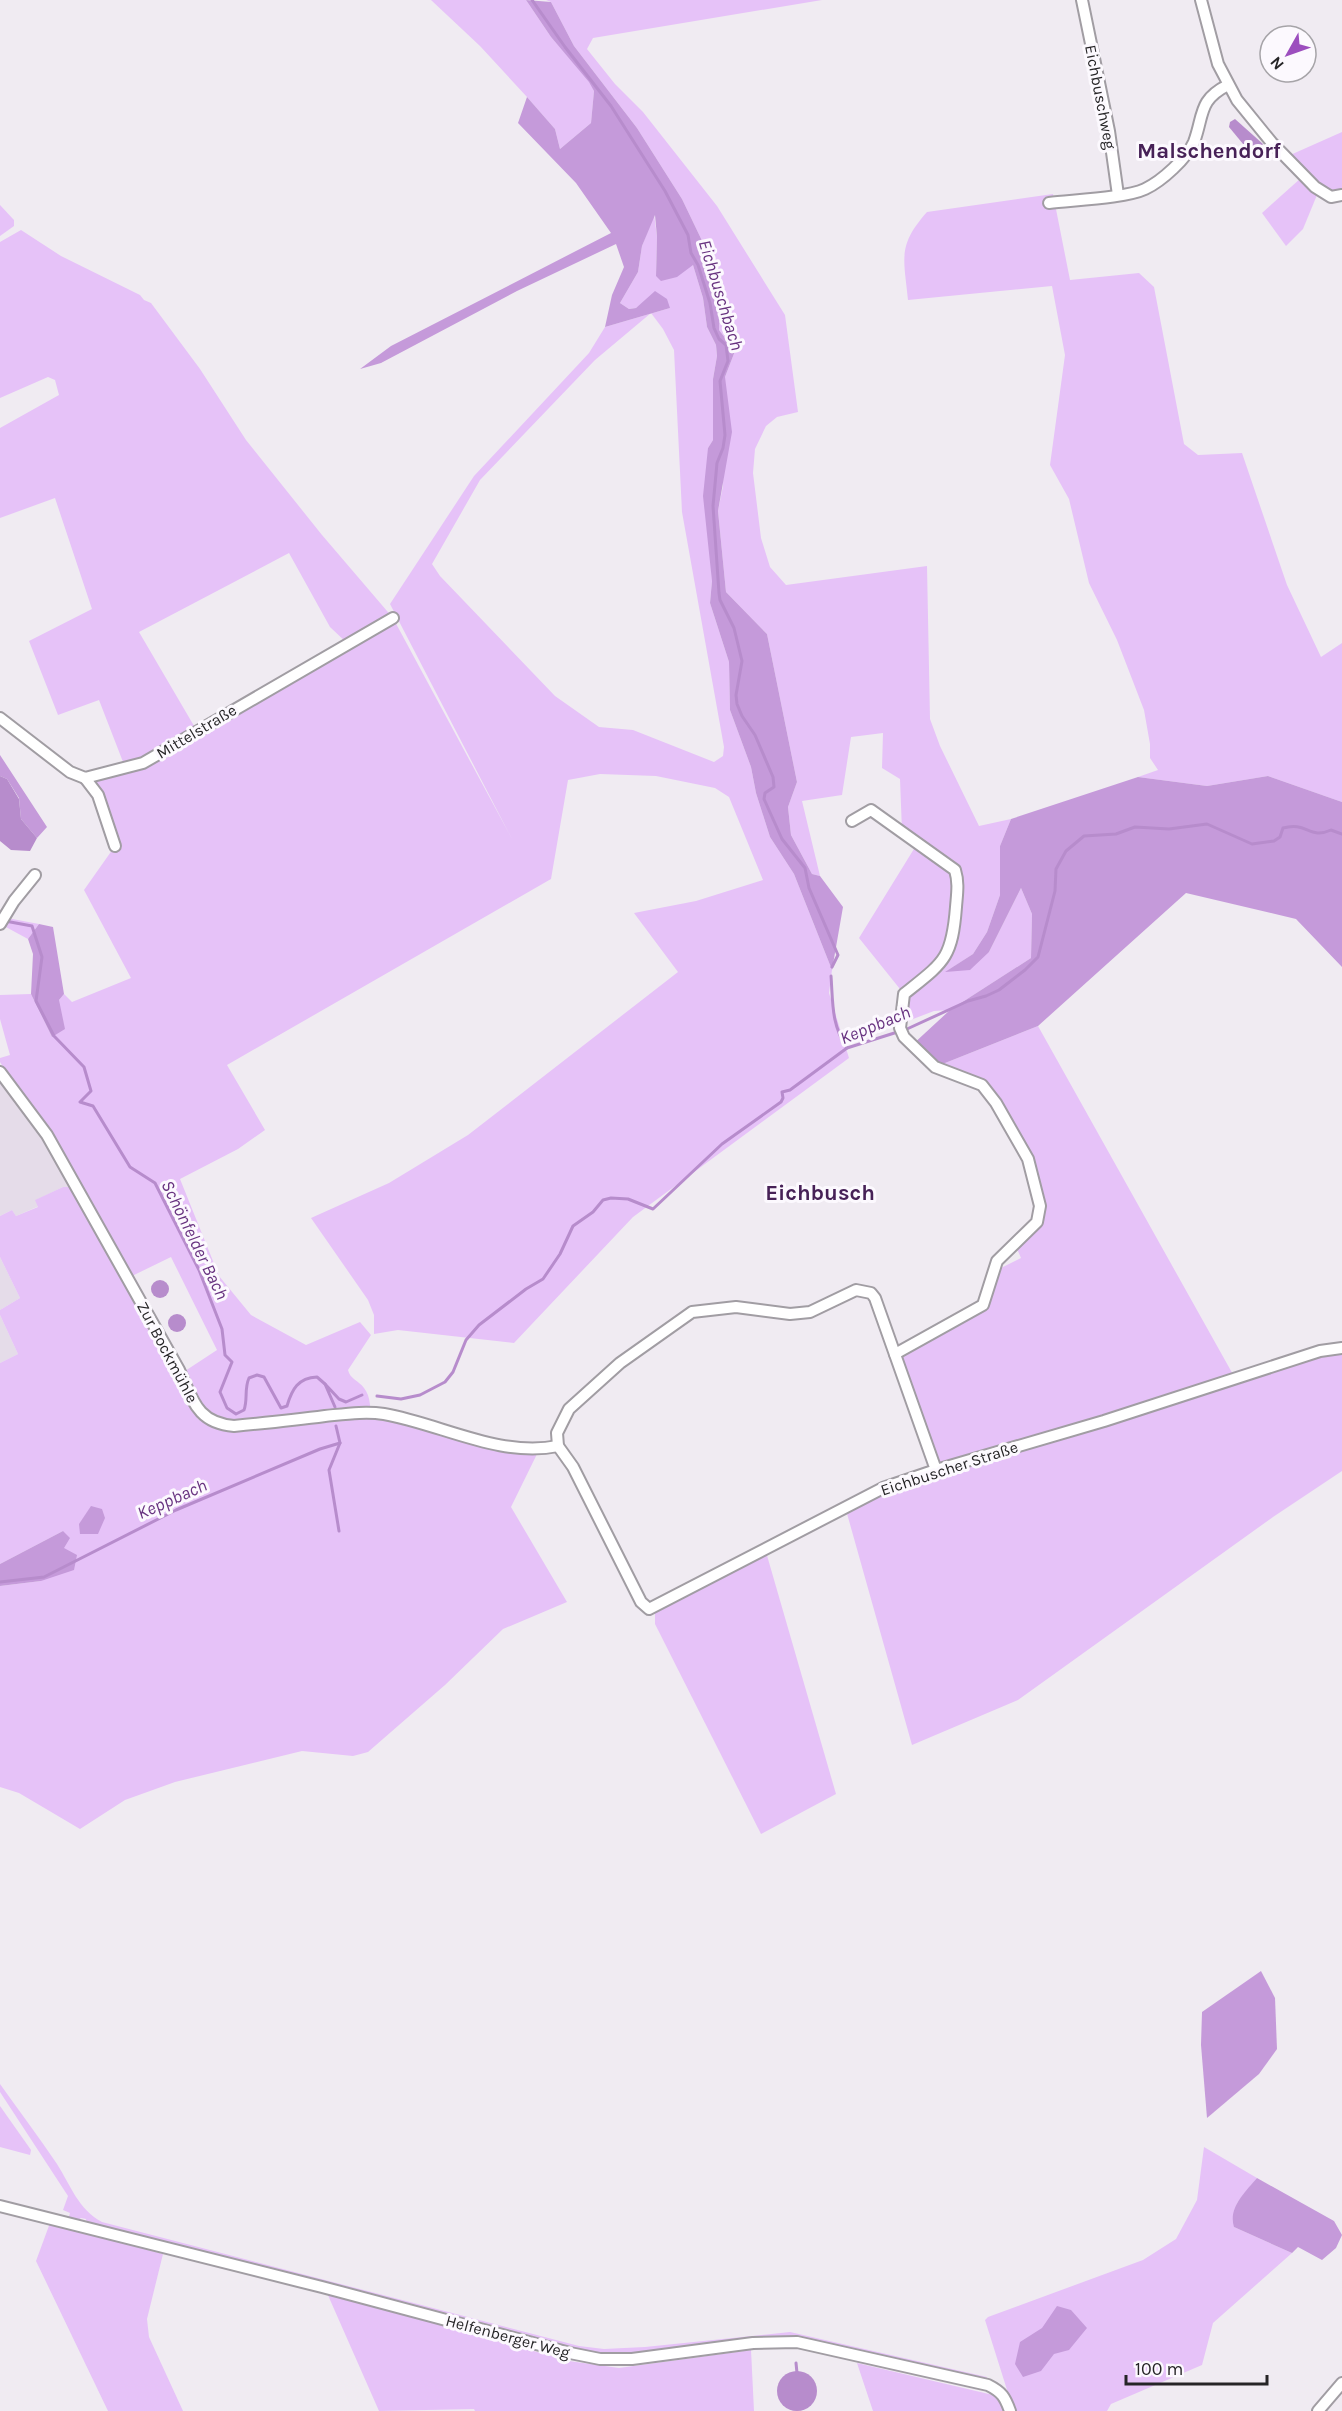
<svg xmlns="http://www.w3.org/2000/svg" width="1342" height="2411" font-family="Karla,sans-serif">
	<rect width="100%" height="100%" fill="#f0ebf2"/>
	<g fill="#e5dce9">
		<path d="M 0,1081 L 31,1120 L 70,1187 L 63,1187 L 36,1200 L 39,1206 L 16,1216 L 12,1210 L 0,1216 Z"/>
		<path d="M 0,1257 L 20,1298 L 0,1310 Z"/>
		<path d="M 0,1315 L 18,1354 L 0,1363 Z"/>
	</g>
	<g fill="#e6c2f8" fill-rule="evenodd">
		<path d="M 431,0 L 526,0 L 551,37 L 590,82 L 594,91 L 591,123 L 560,149 L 555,129 L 527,97 L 480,46 Z"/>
		<path d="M 546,0 L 822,0 L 593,38 L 587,49 L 615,84 L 643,112 L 717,206 L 785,315 L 798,412 L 777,417 L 766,426 L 755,449 L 753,473 L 761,538 L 770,567 L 786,585 L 927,566 L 930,719 L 940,746 L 979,826 L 1011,819 L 1000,846 L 1000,895 L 987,932 L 973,954 L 947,971 L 989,952 L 1021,888 L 1032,914 L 1031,958 L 950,1010 L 934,1011 L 900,1024 L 904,994 L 859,938 L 917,844 L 902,831 L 900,779 L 882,768 L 883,733 L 851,737 L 842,795 L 802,801 L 820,876 L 812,874 L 791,835 L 788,807 L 797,782 L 767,634 L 726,592 L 718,511 L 723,486 L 725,377 L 735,351 L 719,330 L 720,298 L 706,249 L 682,199 L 637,128 L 574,46 L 551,2 Z"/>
		<path d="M 1342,132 L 1342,192 L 1328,194 L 1288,156 Z"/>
		<path d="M 1301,178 L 1317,195 L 1303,229 L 1286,246 L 1262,213 Z"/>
		<path d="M 1053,194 L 1070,280 L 1139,273 L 1154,287 L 1184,444 L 1198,455 L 1242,453 L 1287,585 L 1321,657 L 1342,643 L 1342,802 L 1268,776 L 1207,786 L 1138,777 L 1158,770 L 1150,758 L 1150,744 L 1144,710 L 1117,640 L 1089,583 L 1069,499 L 1050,465 L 1065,355 L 1052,286 L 908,300 C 904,258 897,246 927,212 Z"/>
		<path d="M 0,205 L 14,220 L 14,226 L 0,236 Z"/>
		<path d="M 654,214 L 657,237 L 656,276 L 693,265 L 703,298 L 707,327 L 716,345 L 717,356 L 713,379 L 713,440 L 708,448 L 712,581 L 710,603 L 729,662 L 730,710 L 751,767 L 756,793 L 770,837 L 794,874 L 832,970 L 829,993 L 849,1058 L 633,1217 L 514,1343 L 398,1330 L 374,1334 L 374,1315 L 368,1300 L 311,1218 L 389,1183 L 468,1135 L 678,972 L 634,913 L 696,901 L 763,880 L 729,797 L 715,788 L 656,776 L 600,774 L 568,780 L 551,879 L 227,1065 L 265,1130 L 238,1149 L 180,1179 L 219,1276 L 251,1315 L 306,1345 L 360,1322 L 371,1335 L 348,1370 C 350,1379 359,1381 364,1388 C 371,1397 370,1408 371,1418 L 402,1421 L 490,1445 L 537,1454 L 511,1507 L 567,1602 L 503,1629 L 445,1685 L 368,1752 L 353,1756 L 302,1751 L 175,1782 L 125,1800 L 80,1829 L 19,1793 L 0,1787 L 0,1586 L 41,1581 L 64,1548 L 63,1531 L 0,1564 L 0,1363 L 18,1354 L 0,1315 L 0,1310 L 20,1298 L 0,1257 L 0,1216 L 12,1210 L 16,1216 L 38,1207 L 35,1200 L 63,1187 L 70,1187 L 173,1361 L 190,1408 L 198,1419 L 213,1426 L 201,1406 L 185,1371 L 217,1350 L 171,1257 L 132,1276 L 0,1062 L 0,1058 L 10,1055 L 0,1019 L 0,995 L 31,994 L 52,1037 L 59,1000 L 64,994 L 72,1002 L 131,978 L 84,890 L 115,846 L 85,778 L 125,767 L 99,700 L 58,715 L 29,641 L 92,609 L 55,498 L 0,518 L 0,428 L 59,395 L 55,380 L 48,377 L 0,398 L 0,242 L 21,230 L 61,256 L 140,295 L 144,300 L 151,303 L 200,369 L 246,440 L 322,535 L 393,618 L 512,839 L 390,604 L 474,476 L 589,353 L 605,327 L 670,308 L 648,300 L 636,308 L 629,309 L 620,303 L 638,272 L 642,246 ZM 651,313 L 663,329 L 674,350 L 682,512 L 724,747 L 723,756 L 714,762 L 633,730 L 599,727 L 555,696 L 440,576 L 432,564 L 480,480 L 595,360 ZM 289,553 L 330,627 L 348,644 L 197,731 L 139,632 Z"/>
		<path d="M 7,918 L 39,924 L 28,939 L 4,926 Z"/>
		<path d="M 1038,1026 L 1235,1378 L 1342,1348 L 1342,1471 L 1273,1517 L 1018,1700 L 912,1745 L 846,1510 L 891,1489 L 932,1474 L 895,1354 L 983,1305 L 997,1261 L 1001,1268 L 1021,1258 L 1014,1242 L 1037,1222 L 1028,1159 L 982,1085 L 935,1067 Z"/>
		<path d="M 766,1552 L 836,1794 L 761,1834 L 655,1624 L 655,1612 L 663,1605 Z"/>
		<path d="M 0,2084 C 19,2111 39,2137 57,2164 C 71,2186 78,2209 102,2222 L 579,2346 L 604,2349 L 645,2347 L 790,2332 L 987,2377 L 986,2381 L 809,2340 L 629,2356 L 594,2355 L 500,2330 L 475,2320 L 459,2319 L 87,2225 L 86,2219 L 81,2218 L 76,2222 L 68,2220 L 70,2213 L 63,2210 L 68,2196 L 0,2092 Z"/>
		<path d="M 0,2106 L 31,2150 L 30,2155 L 0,2147 Z"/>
		<path d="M 1204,2147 L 1257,2178 L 1237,2203 L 1234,2227 L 1292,2253 L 1213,2323 L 1202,2365 L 1111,2404 L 1107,2411 L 873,2411 L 857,2363 L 993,2395 L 1008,2393 L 985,2320 L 988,2317 L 1143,2260 L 1176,2239 L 1197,2200 Z"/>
		<path d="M 50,2223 L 163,2254 L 147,2319 L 149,2337 L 183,2411 L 108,2411 L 36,2261 Z"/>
		<path d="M 327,2293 L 569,2361 L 619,2368 L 751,2350 L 754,2411 L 475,2411 L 474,2409 L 379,2411 Z"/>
	</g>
	<g fill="#c59ada">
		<path d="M 526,0 L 551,2 L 574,46 L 637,128 L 682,199 L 706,249 L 720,298 L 719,330 L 735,351 L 725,377 L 732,432 L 718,511 L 726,592 L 767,634 L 797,782 L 788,807 L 791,835 L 812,874 L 820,876 L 843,907 L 832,970 L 794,874 L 770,837 L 756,793 L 751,767 L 730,710 L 729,662 L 710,603 L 712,581 L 703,496 L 708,448 L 713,440 L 713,379 L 717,356 L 716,345 L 707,327 L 703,298 L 693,265 L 677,277 L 661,281 L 656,276 L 657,237 L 655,215 L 642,246 L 638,272 L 620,303 L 629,309 L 636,308 L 655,291 L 667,299 L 670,308 L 605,327 L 612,295 L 624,267 L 616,244 L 517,291 L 381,363 L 360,369 L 391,346 L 611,233 L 576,183 L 518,123 L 527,97 L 555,129 L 560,149 L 591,123 L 594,91 L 589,82 L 551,37 Z"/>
		<path d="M 0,755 L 47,827 L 37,838 L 21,819 L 19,798 L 7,779 L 0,776 Z"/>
		<path d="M 1268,776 L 1342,802 L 1342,967 L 1296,919 L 1186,893 L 1038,1026 L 935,1067 L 911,1046 L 950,1010 L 1031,958 L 1032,914 L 1021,888 L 989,952 L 970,970 L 945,972 L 973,954 L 987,932 L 1000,895 L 1000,846 L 1011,819 L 1138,777 L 1207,786 Z"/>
		<path d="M 39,924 L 53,927 L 64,994 L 59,1000 L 65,1029 L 52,1037 L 31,994 L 33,954 L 28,939 Z"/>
		<path d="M 91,1506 L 102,1509 L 105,1518 L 98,1534 L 80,1534 L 79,1524 Z"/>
		<path d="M 63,1531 L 70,1538 L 64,1548 L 77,1555 L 74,1570 L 41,1581 L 0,1586 L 0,1564 Z"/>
		<path d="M 1261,1971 L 1275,1998 L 1277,2049 L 1259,2074 L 1207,2118 L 1201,2045 L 1202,2012 Z"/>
		<path d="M 1257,2178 L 1334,2221 L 1342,2235 L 1336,2248 L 1322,2260 L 1298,2247 L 1292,2253 L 1234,2227 C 1228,2208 1245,2192 1257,2178 Z"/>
		<path d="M 1057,2306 L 1071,2310 L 1087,2328 L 1069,2350 L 1054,2354 L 1041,2371 L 1023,2377 L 1015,2364 L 1020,2342 L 1042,2328 Z"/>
	</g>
	<g fill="#b78ccc">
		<path d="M 1235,119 L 1263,144 L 1253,156 L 1229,127 L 1230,122 Z"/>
		<path d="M 0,776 L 7,779 L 19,799 L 21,819 L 37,838 L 30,851 L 11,850 L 0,841 Z"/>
		<circle cx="160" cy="1289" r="9"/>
		<circle cx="177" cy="1323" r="9"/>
		<circle cx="797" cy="2391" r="20"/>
	</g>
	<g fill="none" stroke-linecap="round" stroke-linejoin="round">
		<g stroke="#b78ccc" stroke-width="3">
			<path d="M 532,0 L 565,47 L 611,106 L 665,191 L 688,235 L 691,253 L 698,265 L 710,303 L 714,328 L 719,339 L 726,345 L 728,361 L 720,381 L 725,435 L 723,448 L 717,463 L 713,506 L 719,593 L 720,600 L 734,628 L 742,661 L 736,695 L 737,704 L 742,716 L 755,735 L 773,777 L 774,787 L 765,793 L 764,799 L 782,839 L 805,868 L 809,888 L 838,955 L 832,967"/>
			<path d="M 5,921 L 32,926 L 42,957 L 36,1001 L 54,1036 L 84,1067 L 91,1091 L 80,1102 L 93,1106 L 130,1167 L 155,1183 L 199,1270 L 222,1329 L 225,1355 L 232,1362 L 220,1392 L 227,1408 L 236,1414 L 244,1410 C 248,1399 244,1389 249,1378 L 257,1375 L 264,1377 L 281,1408 L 287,1406 C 292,1389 298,1378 317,1377 L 325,1384"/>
			<path d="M 831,976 C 833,1003 831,1024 847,1048"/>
			<path d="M 377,1396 L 401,1399 L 420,1395 L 445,1382 L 453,1372 L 466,1340 L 479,1325 L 526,1289 L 543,1279 L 560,1254 L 573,1226 L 593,1212 L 603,1200 L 611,1198 L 628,1199 L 653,1209 L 722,1144 L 781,1102 L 783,1098 L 782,1092 L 790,1090 L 847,1048 L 907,1029 L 968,1001 L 986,996 L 999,990 L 1025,970 L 1038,957 L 1055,891 L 1056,869 L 1066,851 L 1084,836 L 1116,834 L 1135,827 L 1169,829 L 1207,824 L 1252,844 L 1274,841 L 1280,837 L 1283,828 C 1307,821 1309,840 1331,830 L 1342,834"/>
			<path d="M 335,1407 L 325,1384 L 339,1399 L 346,1402 L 362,1395"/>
			<path d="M 339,1531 L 329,1470 L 340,1443"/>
			<path d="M 0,1582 L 44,1577 L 176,1510 L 320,1449 L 340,1443 L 336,1426"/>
			<path d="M 796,2363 L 797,2373"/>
		</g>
		<defs>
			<g id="minor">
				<path d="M 1082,0 L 1109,131 L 1118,195"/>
				<path d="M 1201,0 L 1218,64 L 1237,100 L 1272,143 L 1315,187 L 1331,197 L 1342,195"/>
				<path d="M 1049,203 C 1073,200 1126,198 1145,189 C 1162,181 1187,158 1194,142 C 1204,115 1198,100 1228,85"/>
				<path d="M 0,718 L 70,772 L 85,778 L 143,763 L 393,618"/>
				<path d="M 85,778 L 98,795 L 115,846"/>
				<path d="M 852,821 L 871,810 L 955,870 C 959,883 957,894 956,907 C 952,959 944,962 904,994 L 900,1028 L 904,1037 L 935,1067 L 982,1085 L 996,1103 L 1028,1159 L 1040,1206 L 1037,1222 L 997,1261 L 983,1305 L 895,1354"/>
				<path d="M 0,924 L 14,901 L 35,875"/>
				<path d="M 0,1072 L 47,1135 L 179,1370 C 193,1400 197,1423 234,1426 C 265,1423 295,1420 325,1416 C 345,1414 365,1411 384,1414 C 441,1424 500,1458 558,1446"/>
				<path d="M 936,1470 L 875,1298 L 871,1293 L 856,1290 L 810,1312 L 790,1314 L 736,1307 L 692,1312 L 620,1363 L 569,1409 L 557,1433 L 558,1446 L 573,1467 L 641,1602 L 649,1609 L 883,1488 L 936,1470 L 1104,1421 L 1320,1351 L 1342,1348"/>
				<path d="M 0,2206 L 322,2287 L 570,2353 L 600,2359 L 632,2359 L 753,2343 L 797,2342 L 988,2385 C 1002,2392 1005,2397 1010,2411"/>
				<path d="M 1318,2411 L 1342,2383"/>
			</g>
		</defs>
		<use href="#minor" stroke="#a19da3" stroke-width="14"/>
		<use href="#minor" stroke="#fff" stroke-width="10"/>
	</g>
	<g text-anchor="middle" stroke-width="6" stroke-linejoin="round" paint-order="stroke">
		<g font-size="16" fill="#262527" stroke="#fcf9fe">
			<text transform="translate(1101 97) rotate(79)" y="6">Eichbuschweg</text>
			<text transform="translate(196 731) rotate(-31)" y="6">Mittelstraße</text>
			<text transform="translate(168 1352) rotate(62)" y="6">Zur Bockmühle</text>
			<text transform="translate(949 1468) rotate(-18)" y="6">Eichbuscher Straße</text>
			<text transform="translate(508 2336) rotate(15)" y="6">Helfenberger Weg</text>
		</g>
		<g font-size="18" font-style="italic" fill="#683380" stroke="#fcf9fe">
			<text transform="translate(721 295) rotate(73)" y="6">Eichbuschbach</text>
			<text transform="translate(875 1025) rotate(-22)" y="6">Keppbach</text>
			<text transform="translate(195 1240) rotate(64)" y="6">Schönfelder Bach</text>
			<text transform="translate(172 1499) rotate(-24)" y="6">Keppbach</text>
		</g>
		<g font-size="22" font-weight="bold" fill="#472157" stroke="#fcf9fe">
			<text x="1209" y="158">Malschendorf</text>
			<text x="820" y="1200">Eichbusch</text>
		</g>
	</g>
	<g transform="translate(1288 54) rotate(230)"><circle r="28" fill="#fcf9fe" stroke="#a6a4a8" stroke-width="1.5"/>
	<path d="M0-4.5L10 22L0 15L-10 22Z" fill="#9c4ebe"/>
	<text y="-9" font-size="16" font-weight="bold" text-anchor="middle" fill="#262527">N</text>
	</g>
	<path d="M1126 2375v9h141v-9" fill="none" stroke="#262527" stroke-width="3"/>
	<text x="1135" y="2375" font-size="18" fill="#262527" stroke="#fcf9fe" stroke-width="4.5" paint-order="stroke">100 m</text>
</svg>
